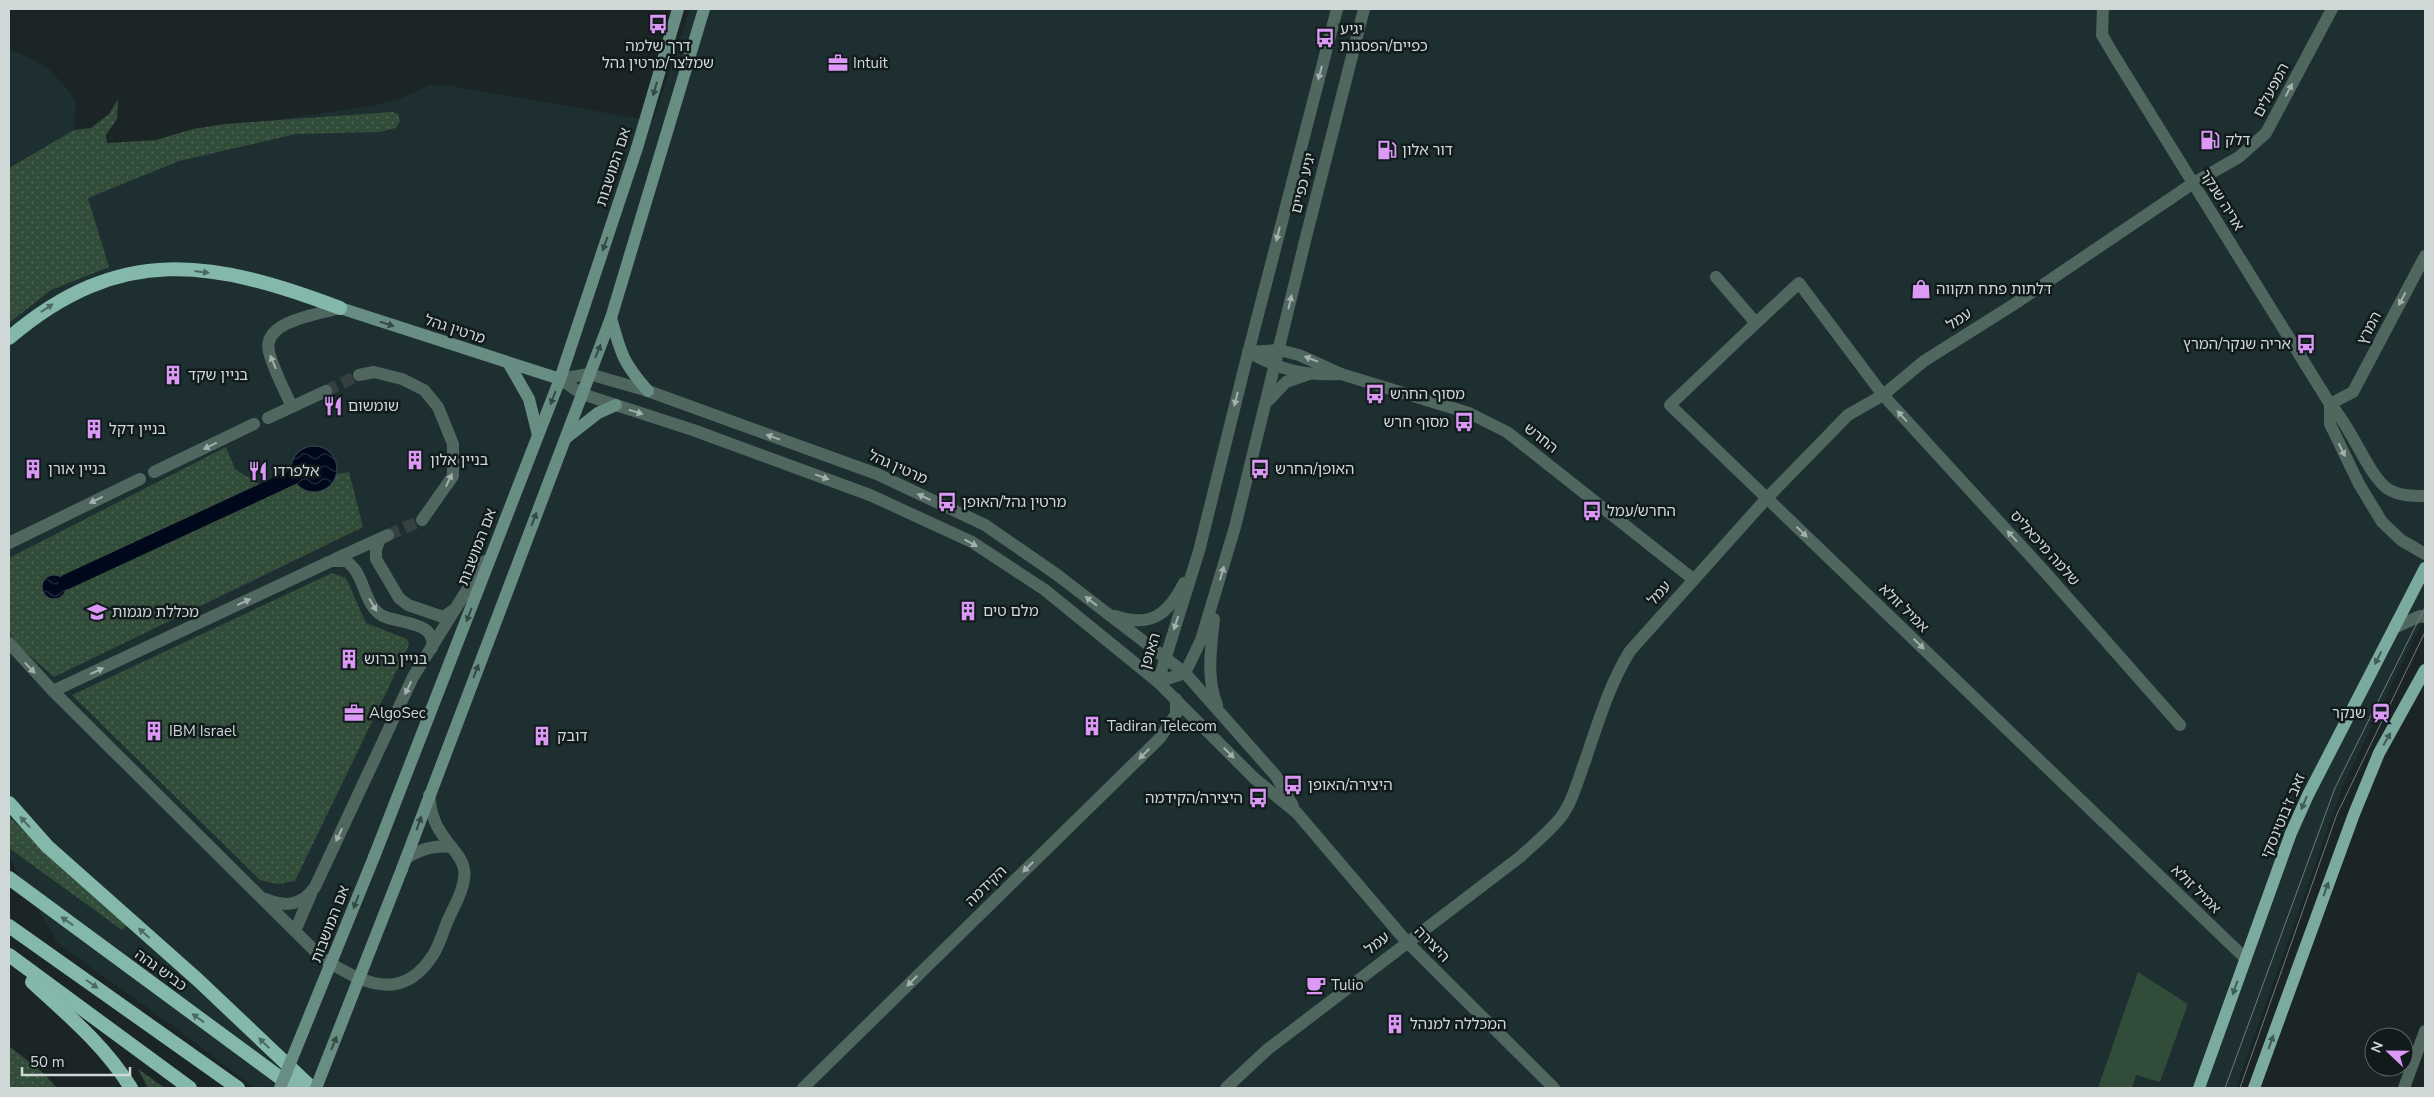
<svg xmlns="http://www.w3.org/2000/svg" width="2434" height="1097" font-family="'Nunito Sans','Noto Sans Hebrew',sans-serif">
	<defs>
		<pattern id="grass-dots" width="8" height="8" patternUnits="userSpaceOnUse" patternTransform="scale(1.25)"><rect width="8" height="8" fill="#324c3a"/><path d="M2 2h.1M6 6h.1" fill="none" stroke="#4f6556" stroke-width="1.8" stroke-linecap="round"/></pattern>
		<pattern id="water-waves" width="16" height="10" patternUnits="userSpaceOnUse" patternTransform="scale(1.25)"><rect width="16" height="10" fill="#00081b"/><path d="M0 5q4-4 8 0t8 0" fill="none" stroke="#242b3b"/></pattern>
	</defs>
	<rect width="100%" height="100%" fill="#1b2525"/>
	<g fill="#1d2f30">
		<path d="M 690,9 L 2425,9 L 2425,616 L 2343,786 L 2236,1088 L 254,1088 L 181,1032 L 58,944 L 9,857 L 9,271 L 80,188 L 176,149 L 282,119 L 372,106 L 401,98 L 430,85 L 446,85 L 653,121 Z"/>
		<path d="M 9,49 L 30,58 L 50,70 L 71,94 L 76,103 L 74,130 L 9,168 Z"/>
	</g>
	<g fill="url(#grass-dots)">
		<path d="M 118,99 L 117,119 L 106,135 L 107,143 L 156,140 L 193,129 L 224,124 L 392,112 L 398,114 L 400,121 L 396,128 L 379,132 L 296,134 L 179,161 L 88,198 L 109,267 L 51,290 L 9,323 L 9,168 L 74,130 L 91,128 L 109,114 Z"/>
		<path d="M 226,447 L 235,469 L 264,487 L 349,472 L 363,527 L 54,677 L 14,642 L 9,629 L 9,558 Z"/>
		<path d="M 332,573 L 346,578 L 366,623 L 407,639 L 409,645 L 295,881 L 277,884 L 260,880 L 72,695 Z"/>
		<path d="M 9,816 L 42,849 L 128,924 L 122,930 L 9,848 Z"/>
		<path d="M 9,1046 L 42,1072 L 57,1088 L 9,1088 Z"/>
		<path d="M 138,1069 L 165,1088 L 148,1088 Z"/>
	</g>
	<path fill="#324c3a" d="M 2138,972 L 2188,1004 L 2160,1082 L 2136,1075 L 2132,1088 L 2098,1088 Z"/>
	<g fill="url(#water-waves)" stroke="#3e4653">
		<circle cx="314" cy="469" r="23"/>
		<circle cx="54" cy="587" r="12"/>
	</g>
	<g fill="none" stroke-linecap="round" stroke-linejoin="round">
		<path stroke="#00081b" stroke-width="15" d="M 66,582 L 293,477"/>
		<g stroke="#364040" stroke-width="12" stroke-dasharray="12 6" stroke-linecap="butt">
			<path d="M 326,391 L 359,375"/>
			<path d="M 388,535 L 422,520"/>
		</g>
		<g stroke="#506760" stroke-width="12">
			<path d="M 1716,277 L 1756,323 L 1670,405 L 2246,959"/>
			<path d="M 1756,323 L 1799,283 L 1883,395 L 2045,572 L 2180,725"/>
			<path d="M 1248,352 L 1279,350 L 1299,355 L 1341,374 L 1469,413 L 1507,432 L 1693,579"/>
			<path d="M 1248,352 C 1281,370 1303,376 1341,374"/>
			<path d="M 359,375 L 374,372 L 402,379 L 424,390 L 438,407 L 453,444 L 453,476 L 422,520"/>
			<path d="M 2330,404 L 2353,392 L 2425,256"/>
			<path d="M 292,407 C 284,389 274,371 269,352 C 261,321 319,314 340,308"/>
			<path d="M 268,418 L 326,391"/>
			<path d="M 154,472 L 254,424"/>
			<path d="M 380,539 L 376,549 L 376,559 L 399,598 L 408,605 L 440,616 L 445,616 L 456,608"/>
			<path d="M 9,543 L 140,479"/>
			<path d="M 335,559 L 388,535"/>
			<path d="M 9,643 L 53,691 L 322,958 C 362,983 402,1004 433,955 C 440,944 443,931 448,920 C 454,906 467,885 464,869 C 462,856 449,846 442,834 C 433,822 431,810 429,795"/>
			<path d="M 53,691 L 331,561 L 347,561 C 350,565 355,568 357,573 C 365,586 368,609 383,616 C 400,624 437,621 432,648"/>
			<path d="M 406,858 C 422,849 433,845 451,847"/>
			<path d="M 266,899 C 286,908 302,905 315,887 L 413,677 L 485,561"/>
			<path d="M 295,931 L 311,894"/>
			<path d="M 803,1088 L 1160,738 L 1176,714 L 1176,699"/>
			<path d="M 1226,1088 L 1268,1049 L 1520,857 C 1534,844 1549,832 1561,817 C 1573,801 1578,779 1585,761 C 1598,723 1609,685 1630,651 L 1767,498 L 1848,415 L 1883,395 L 1924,361 L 2016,303 L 2192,184 L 2239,157 L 2266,133 L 2332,9"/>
			<path d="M 2404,1088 L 2425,1031"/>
		</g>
		<g stroke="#506760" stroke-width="12">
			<path d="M 2103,9 L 2102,35 L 2115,57 L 2330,404 C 2350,424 2369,477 2388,489 C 2399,496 2413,496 2425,496"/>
			<path d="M 560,379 L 582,394 L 693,430 L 870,495 L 972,542 L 1045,590 L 1158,682 L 1254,778 L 1297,813 L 1406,941 L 1554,1088"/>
			<path d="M 560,379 L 589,374 L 648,391 L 877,474 L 985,525 L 1056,574 L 1185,673 L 1276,776 L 1293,806"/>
			<path d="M 1269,400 L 1286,382 L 1309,374"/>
			<path d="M 2330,404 L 2330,424 L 2359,484 L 2382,522 L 2401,540 L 2425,554"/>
			<path d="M 1115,616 C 1150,628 1168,615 1184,583"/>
			<path d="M 1214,619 C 1211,648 1206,678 1217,705"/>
			<path d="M 2394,628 L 2420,616 L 2425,617"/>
			<path d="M 1158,682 L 1185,673 L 1201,640 L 1235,527 L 1306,237 L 1364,9"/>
			<path d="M 1158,682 L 1199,551 L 1244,369 L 1337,9"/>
		</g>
		<g stroke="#688d83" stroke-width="12">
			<path d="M 340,308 L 560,379"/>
			<path d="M 611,318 C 621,354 623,363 648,391"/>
			<path d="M 509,364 L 529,399 L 538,435"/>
			<path d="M 566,438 L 598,413 L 616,405"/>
			<path d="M 374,857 L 560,379 L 637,148 L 678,9"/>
			<path d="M 402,869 L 611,318 L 704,9"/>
		</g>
		<g stroke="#7bab9e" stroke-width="12">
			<path d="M 2199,1088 L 2291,833 L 2308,795 L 2425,568"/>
			<path d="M 2254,1088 L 2354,814 L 2379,753 L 2425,670"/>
		</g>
		<g stroke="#84b8aa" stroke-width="14">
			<path d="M 9,338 C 120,243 213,260 340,308"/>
			<path d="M 9,803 L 47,846 L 198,980 L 312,1088"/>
			<path d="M 9,878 L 294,1088"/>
			<path d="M 9,926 L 238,1088"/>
			<path d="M 9,955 L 190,1088"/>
			<path d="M 32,982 C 68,1015 105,1046 131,1088"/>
		</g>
		<g stroke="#717a7a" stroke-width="1">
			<path d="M 2225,1088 L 2335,788 L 2425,607"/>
			<path d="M 2240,1088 L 2337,814 L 2425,632"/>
		</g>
		<g stroke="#688d83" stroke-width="12">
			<path d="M 280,1088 L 374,857"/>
			<path d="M 316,1088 L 402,869"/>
		</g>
	</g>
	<defs><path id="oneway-solid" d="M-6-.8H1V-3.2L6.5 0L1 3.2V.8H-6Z" transform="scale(1.25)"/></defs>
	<g fill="#a3b0ad">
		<use href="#oneway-solid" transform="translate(1320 73) rotate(105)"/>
		<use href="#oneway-solid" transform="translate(2289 90) rotate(-62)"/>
		<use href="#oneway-solid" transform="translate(1278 234) rotate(104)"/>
		<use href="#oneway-solid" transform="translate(2402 299) rotate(118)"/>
		<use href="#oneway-solid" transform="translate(1290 302) rotate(-77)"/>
		<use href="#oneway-solid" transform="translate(1311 359) rotate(-159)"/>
		<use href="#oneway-solid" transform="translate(273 362) rotate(-113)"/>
		<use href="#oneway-solid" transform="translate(1236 399) rotate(104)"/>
		<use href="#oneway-solid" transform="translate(636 412) rotate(18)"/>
		<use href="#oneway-solid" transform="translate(1902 416) rotate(-132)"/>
		<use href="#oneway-solid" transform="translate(773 437) rotate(-160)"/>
		<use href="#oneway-solid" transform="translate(210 446) rotate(154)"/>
		<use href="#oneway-solid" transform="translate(2342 450) rotate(64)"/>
		<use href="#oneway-solid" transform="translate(822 477) rotate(20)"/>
		<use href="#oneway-solid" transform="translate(449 480) rotate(-65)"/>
		<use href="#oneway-solid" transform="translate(924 497) rotate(-155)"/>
		<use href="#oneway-solid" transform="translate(96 500) rotate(154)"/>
		<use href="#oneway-solid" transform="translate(1802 532) rotate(44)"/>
		<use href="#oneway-solid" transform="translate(2012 536) rotate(-132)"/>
		<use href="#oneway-solid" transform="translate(971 543) rotate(29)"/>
		<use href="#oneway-solid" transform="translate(1222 573) rotate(-74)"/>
		<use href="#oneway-solid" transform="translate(1091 601) rotate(-142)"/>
		<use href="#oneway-solid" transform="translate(244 602) rotate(-25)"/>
		<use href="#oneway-solid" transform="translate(373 605) rotate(59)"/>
		<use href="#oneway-solid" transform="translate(1176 623) rotate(108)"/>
		<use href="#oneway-solid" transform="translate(1919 644) rotate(44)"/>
		<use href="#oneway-solid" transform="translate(30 668) rotate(46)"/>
		<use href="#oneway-solid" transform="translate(97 671) rotate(-25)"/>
		<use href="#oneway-solid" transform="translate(408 688) rotate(116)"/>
		<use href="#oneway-solid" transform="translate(1229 753) rotate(45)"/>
		<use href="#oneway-solid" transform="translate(1144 754) rotate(136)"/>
		<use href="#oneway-solid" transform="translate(339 835) rotate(115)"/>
		<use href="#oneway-solid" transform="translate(1028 867) rotate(136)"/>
		<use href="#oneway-solid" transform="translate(912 981) rotate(136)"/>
	</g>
	<g fill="#344945">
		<use href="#oneway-solid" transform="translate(655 89) rotate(106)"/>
		<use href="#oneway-solid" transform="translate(605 244) rotate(109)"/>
		<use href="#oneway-solid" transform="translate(387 324) rotate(18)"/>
		<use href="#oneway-solid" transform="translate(598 351) rotate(-68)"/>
		<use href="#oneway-solid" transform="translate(553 398) rotate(111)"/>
		<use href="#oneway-solid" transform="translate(534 519) rotate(-69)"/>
		<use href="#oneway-solid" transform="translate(469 615) rotate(111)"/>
		<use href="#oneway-solid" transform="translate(476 671) rotate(-69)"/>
		<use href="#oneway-solid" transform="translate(419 823) rotate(-70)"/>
		<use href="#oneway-solid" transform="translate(356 902) rotate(111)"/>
		<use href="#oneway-solid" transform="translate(334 1043) rotate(-68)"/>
	</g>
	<g fill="#4b6a63">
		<use href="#oneway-solid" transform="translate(202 272) rotate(7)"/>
		<use href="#oneway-solid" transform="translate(47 308) rotate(-34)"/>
		<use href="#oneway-solid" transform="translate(25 822) rotate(-133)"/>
		<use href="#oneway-solid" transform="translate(67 921) rotate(-144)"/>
		<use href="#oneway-solid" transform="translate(144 933) rotate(-139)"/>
		<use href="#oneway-solid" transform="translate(92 984) rotate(35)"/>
		<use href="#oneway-solid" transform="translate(198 1018) rotate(-144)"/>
		<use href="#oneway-solid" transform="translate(264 1043) rotate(-136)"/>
	</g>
	<g fill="#415c56">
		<use href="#oneway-solid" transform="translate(2378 658) rotate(117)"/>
		<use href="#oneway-solid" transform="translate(2387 739) rotate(-61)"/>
		<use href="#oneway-solid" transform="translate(2304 803) rotate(113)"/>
		<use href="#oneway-solid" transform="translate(2326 889) rotate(-70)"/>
		<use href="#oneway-solid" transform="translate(2235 988) rotate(110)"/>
		<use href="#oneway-solid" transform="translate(2271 1042) rotate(-70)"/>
	</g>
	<defs>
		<symbol id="bus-bare" viewBox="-9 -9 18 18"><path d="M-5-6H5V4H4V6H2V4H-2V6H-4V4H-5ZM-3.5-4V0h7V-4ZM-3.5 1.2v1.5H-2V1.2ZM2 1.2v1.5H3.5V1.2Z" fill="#db99f5" stroke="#121b1c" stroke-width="2.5" paint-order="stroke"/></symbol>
		<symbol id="office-bare" viewBox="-9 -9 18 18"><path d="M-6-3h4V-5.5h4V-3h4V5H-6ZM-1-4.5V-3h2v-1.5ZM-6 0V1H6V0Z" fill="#db99f5" stroke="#121b1c" stroke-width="2.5" paint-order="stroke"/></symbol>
		<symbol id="fuel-bare" viewBox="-9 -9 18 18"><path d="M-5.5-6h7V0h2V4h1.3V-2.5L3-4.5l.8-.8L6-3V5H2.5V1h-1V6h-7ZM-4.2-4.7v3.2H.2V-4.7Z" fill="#db99f5" stroke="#121b1c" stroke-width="2.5" paint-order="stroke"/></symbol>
		<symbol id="shop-bare" viewBox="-9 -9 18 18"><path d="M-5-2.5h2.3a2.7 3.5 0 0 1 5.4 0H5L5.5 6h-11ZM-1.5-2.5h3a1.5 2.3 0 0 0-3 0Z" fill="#db99f5" stroke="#121b1c" stroke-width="2.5" paint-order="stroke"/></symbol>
		<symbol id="building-bare" viewBox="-9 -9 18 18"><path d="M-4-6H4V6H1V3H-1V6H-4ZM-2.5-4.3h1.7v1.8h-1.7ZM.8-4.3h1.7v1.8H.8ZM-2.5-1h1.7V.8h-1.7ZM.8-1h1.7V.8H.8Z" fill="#db99f5" stroke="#121b1c" stroke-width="2.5" paint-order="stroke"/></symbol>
		<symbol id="restaurant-bare" viewBox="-9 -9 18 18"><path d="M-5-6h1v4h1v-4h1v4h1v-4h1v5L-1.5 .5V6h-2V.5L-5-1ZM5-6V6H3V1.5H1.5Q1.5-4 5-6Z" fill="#db99f5" stroke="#121b1c" stroke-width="2.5" paint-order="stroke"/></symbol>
		<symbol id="university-bare" viewBox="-9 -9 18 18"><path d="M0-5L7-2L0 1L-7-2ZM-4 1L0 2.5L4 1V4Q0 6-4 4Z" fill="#db99f5" stroke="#121b1c" stroke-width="2.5" paint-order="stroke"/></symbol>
		<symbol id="station-bare" viewBox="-9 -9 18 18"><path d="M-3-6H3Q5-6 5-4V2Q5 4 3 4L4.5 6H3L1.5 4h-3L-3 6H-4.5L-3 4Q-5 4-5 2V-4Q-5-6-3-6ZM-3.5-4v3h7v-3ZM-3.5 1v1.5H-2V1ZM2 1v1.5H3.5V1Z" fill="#db99f5" stroke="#121b1c" stroke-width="2.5" paint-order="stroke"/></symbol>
		<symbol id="cafe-bare" viewBox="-9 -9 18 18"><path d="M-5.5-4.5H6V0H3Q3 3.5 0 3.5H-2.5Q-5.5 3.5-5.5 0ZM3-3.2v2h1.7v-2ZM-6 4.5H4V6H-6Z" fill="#db99f5" stroke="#121b1c" stroke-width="2.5" paint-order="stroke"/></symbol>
	</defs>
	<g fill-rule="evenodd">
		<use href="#bus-bare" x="644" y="10" width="28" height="28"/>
		<use href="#bus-bare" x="1311" y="24" width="28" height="28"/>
		<use href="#office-bare" x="824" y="49" width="28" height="28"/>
		<use href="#fuel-bare" x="2196" y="126" width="28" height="28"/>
		<use href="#fuel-bare" x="1373" y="136" width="28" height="28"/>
		<use href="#shop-bare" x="1907" y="275" width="28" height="28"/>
		<use href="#bus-bare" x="2292" y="330" width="28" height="28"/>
		<use href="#building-bare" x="159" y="361" width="28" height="28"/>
		<use href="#bus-bare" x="1361" y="380" width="28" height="28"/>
		<use href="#restaurant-bare" x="319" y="392" width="28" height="28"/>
		<use href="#bus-bare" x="1450" y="408" width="28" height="28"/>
		<use href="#building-bare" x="80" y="415" width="28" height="28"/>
		<use href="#building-bare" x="401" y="446" width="28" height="28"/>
		<use href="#building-bare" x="19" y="455" width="28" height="28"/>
		<use href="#bus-bare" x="1246" y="455" width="28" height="28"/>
		<use href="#restaurant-bare" x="244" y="457" width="28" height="28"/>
		<use href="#bus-bare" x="933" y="488" width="28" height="28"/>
		<use href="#bus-bare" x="1578" y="497" width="28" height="28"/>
		<use href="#building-bare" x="954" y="597" width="28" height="28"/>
		<use href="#university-bare" x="83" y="598" width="28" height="28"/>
		<use href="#building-bare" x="335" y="645" width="28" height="28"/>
		<use href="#office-bare" x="340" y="699" width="28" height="28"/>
		<use href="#station-bare" x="2367" y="699" width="28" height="28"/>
		<use href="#building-bare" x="1078" y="712" width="28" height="28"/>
		<use href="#building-bare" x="140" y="717" width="28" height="28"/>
		<use href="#building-bare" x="528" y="722" width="28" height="28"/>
		<use href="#bus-bare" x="1279" y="771" width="28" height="28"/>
		<use href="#bus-bare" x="1244" y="784" width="28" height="28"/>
		<use href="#cafe-bare" x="1302" y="971" width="28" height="28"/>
		<use href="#building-bare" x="1381" y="1010" width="28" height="28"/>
	</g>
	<g text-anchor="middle" stroke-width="5" stroke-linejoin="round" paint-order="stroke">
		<g font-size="15" fill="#d0d7d7" stroke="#121b1c" text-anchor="start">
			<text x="1340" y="34">יגיע<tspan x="1340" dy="17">כפיים/הפסגות</tspan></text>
			<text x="658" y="51" text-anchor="middle">דרך שלמה<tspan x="658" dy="17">שמלצר/מרטין גהל</tspan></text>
			<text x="853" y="68">Intuit</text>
			<text x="2225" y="145">דלק</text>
			<text x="1402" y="155">דור אלון</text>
			<text x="1936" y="294">דלתות פתח תקווה</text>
			<text x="2291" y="349" text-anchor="end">אריה שנקר/המרץ</text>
			<text x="188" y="380">בניין שקד</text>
			<text x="1390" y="399">מסוף החרש</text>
			<text x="348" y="411">שומשום</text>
			<text x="1449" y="427" text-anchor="end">מסוף חרש</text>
			<text x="109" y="434">בניין דקל</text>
			<text x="430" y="465">בניין אלון</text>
			<text x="48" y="474">בניין אורן</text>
			<text x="1275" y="474">האופן/החרש</text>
			<text x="273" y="476">אלפרדו</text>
			<text x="962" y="507">מרטין גהל/האופן</text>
			<text x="1607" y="516">החרש/עמל</text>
			<text x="983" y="616">מלם טים</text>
			<text x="112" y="617">מכללת מגמות</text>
			<text x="364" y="664">בניין ברוש</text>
			<text x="369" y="718">AlgoSec</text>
			<text x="2366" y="718" text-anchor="end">שנקר</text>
			<text x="1107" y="731">Tadiran Telecom</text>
			<text x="169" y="736">IBM Israel</text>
			<text x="557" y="741">דובק</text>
			<text x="1308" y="790">היצירה/האופן</text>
			<text x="1243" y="803" text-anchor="end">היצירה/הקידמה</text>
			<text x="1331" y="990">Tulio</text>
			<text x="1410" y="1029">המכללה למנהל</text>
		</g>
		<g font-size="15" fill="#d0d7d7" stroke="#121b1c">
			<text transform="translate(2271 90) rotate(-62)" y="5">המפעלים</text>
			<text transform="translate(613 167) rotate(-72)" y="5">אם המושבות</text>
			<text transform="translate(1303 183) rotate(-76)" y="5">יגיע כפיים</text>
			<text transform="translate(2222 200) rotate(58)" y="5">אריה שנקר</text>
			<text transform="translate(1959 319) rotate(-34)" y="5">עמל</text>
			<text transform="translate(2369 328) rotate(-62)" y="5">המרץ</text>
			<text transform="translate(455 329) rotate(18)" y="5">מרטין גהל</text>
			<text transform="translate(1541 438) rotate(38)" y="5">החרש</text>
			<text transform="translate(898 467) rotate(24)" y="5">מרטין גהל</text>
			<text transform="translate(477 547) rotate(-69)" y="5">אם המושבות</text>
			<text transform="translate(2045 548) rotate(48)" y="5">שלמה מיכאליס</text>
			<text transform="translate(1659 593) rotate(-49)" y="5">עמל</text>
			<text transform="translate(1904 608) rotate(44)" y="5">אמיל זולא</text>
			<text transform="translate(1150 651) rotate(-73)" y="5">האופן</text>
			<text transform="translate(2283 816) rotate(-67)" y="5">זאב ז'בוטינסקי</text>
			<text transform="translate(986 886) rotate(-44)" y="5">הקידמה</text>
			<text transform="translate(2196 889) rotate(44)" y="5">אמיל זולא</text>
			<text transform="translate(330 924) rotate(-69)" y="5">אם המושבות</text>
			<text transform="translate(1377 943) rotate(-38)" y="5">עמל</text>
			<text transform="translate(1432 944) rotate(46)" y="5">היצירה</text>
			<text transform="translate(161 970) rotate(36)" y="5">כביש גהה</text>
		</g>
	</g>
	<rect width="2434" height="1097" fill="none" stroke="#d0d7d7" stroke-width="20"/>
	<g transform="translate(2389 1052) rotate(292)"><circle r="24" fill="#121b1c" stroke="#5e6667"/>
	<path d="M0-4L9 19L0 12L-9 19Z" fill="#db99f5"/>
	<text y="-8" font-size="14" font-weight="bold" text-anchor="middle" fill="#d0d7d7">N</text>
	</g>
	<path d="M22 1067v8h108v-8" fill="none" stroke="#d0d7d7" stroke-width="2.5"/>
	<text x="30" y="1067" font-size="15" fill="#d0d7d7" stroke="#121b1c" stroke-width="4" paint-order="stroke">50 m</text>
</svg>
